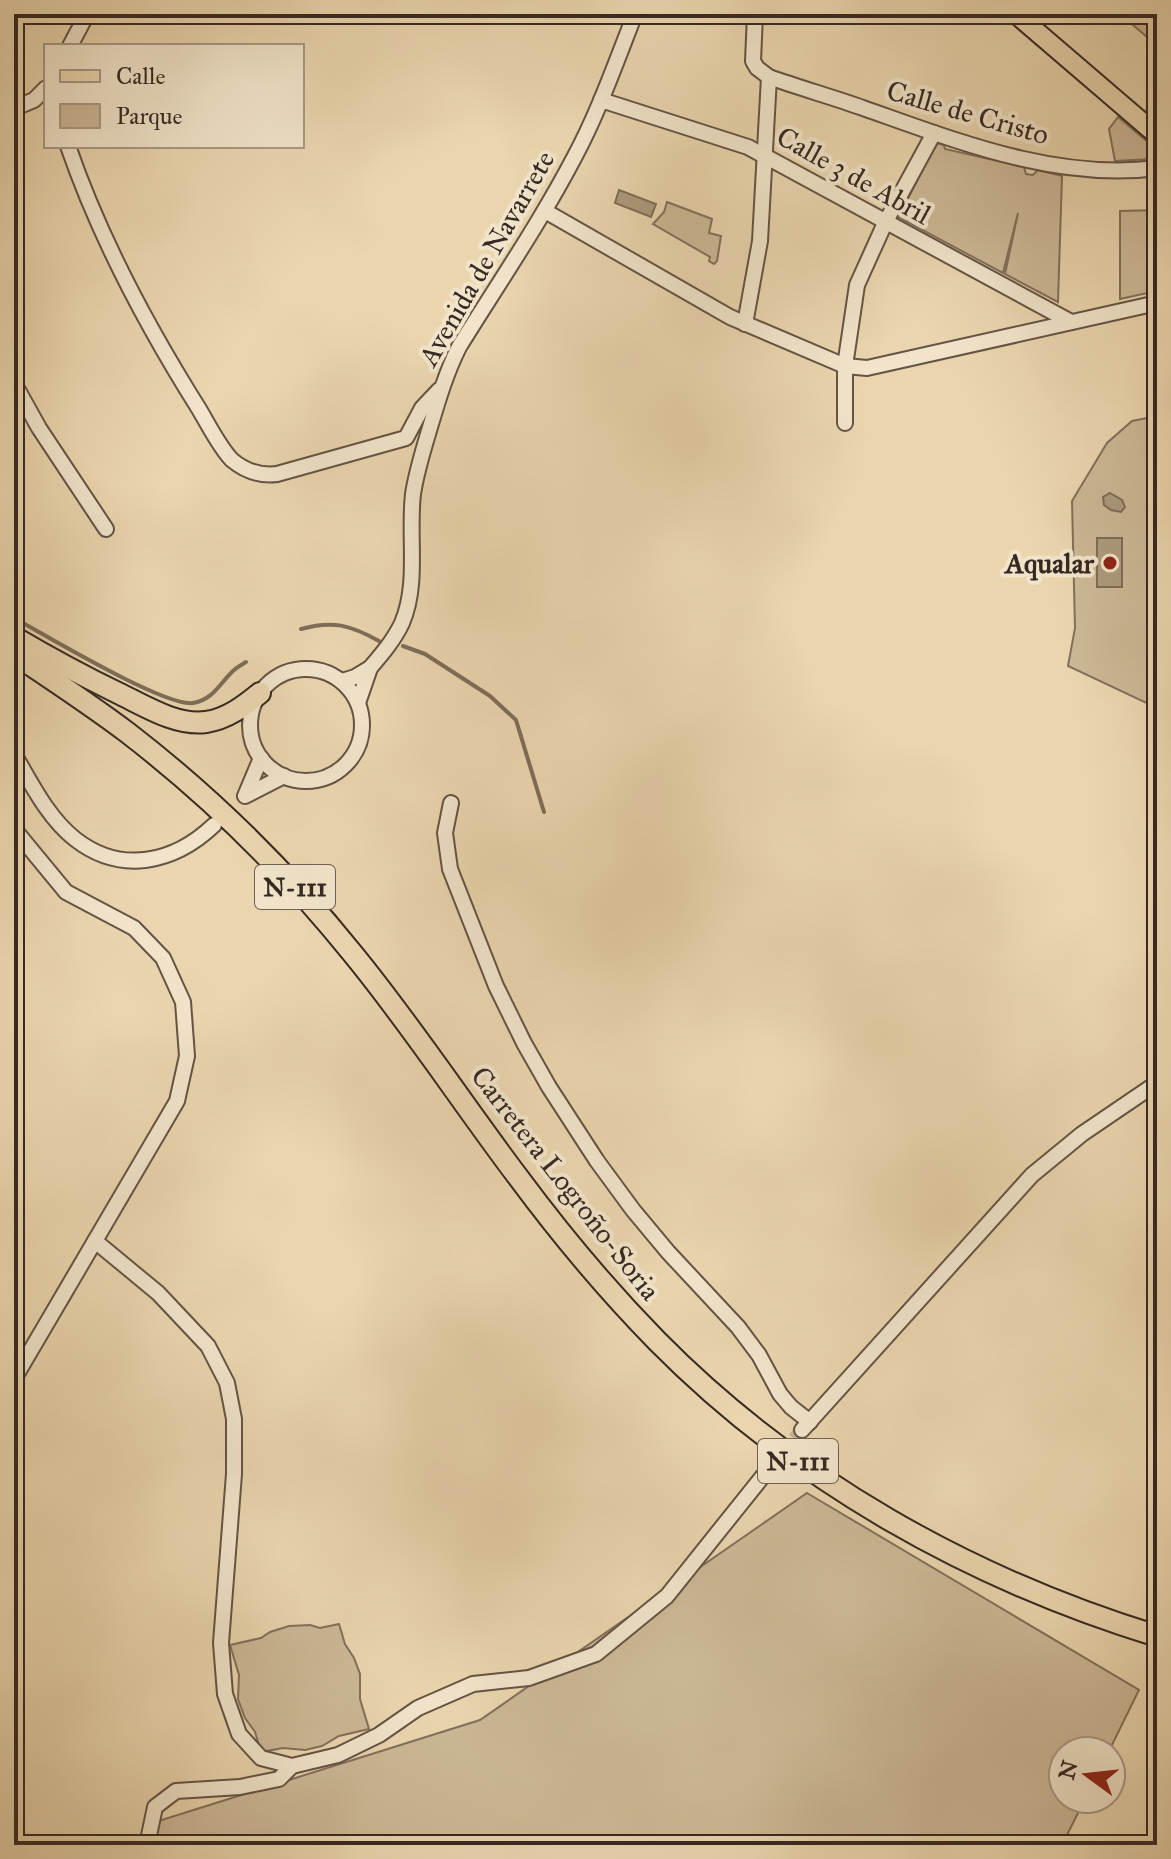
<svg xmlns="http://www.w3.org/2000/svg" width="1171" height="1859" font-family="'IM FELL Great Primer',serif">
	<rect width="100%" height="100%" fill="#ead5ae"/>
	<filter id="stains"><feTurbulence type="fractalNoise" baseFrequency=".0025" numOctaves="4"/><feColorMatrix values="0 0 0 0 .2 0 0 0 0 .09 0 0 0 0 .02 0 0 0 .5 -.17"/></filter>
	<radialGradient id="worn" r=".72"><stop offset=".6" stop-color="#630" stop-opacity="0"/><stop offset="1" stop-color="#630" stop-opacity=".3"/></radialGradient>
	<g fill="#ccb896" stroke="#82705c" stroke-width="2">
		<path d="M 1120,14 L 1157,14 L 1157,45 L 1154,43 Z"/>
		<path d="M 1118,117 L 1155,148 L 1152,159 L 1115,161 L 1109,129 Z"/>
		<path d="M 937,143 L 944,145 L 945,149 L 1024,167 L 1026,174 L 1033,175 L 1038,170 L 1062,176 L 1058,302 L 1005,274 L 1018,213 L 1003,273 L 898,217 Z"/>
		<path d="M 667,202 L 712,219 L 709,233 L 721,236 L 717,261 L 714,264 L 709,261 L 710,257 L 653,224 L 664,212 Z"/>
		<path d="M 1157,210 L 1157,291 L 1120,299 L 1120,211 Z"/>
		<path d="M 1157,416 L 1157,708 L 1068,666 L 1075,628 L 1072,501 L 1107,443 L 1132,421 Z"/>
		<path d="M 807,1493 L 1139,1690 L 1109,1751 L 1063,1751 L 1063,1799 L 1085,1799 L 1062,1845 L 146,1845 L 152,1823 L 480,1720 Z"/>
		<path d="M 339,1624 L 345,1644 L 354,1658 L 360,1674 L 360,1699 L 369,1729 L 339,1736 L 322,1746 L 305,1750 L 283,1748 L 261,1752 L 255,1732 L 245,1718 L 238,1699 L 239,1675 L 230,1645 L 261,1638 L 270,1632 L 289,1626 L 310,1625 L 320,1628 Z"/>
	</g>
	<g fill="#ad9b7e" stroke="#7e6d59" stroke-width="2">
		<path d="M 619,190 L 656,204 L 651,217 L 615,203 Z"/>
		<path d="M 1110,493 L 1122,500 L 1125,507 L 1121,512 L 1111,510 L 1104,505 L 1103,497 Z"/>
		<rect x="1097" y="538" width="25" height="49"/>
	</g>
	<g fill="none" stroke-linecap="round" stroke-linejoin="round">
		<g stroke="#7e6d59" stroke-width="4">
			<path d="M 14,618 C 45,635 165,707 193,703 C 212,700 219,685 231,673 C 235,668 241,665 246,662"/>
			<path d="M 301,629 C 333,620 350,625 379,641"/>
			<path d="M 403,646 L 425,654 L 490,696 L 516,720 L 544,812"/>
		</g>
		<path stroke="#c6b392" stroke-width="14" stroke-dasharray="14 7" stroke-linecap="butt" d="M 767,1471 L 802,1430"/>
		<defs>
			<g id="minor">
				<path d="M 185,14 L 214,16 L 232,14"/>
				<path d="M 755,14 L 753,61 L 757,68 L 769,77 C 800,88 832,97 863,108 C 957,141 1056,181 1157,168"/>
				<path d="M 70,46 L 87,14"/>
				<path d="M 601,100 L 748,147 L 1071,322"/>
				<path d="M 15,108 L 34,100 L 46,88"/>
				<path d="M 1152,131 L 1157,93"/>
				<path d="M 68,146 C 99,236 148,328 199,409 C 208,424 220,448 232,460 C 245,471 260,476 277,474 L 406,438 L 422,408 L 439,390"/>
				<path d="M 545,211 L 730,317 L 845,366 L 867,368 L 1157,303"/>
				<path d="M 745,324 L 760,241 L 769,77"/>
				<path d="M 14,383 L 39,428 L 106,529"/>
				<path d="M 845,423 L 845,366 L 857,285 L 885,223 L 934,133"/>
				<path d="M 370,668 C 382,654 394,640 402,623 C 419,583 408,537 413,494 C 416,474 422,454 428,434 C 437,404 445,375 459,347 C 498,284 540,223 575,156 C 599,111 616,62 635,14"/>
				<circle cx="306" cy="725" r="56"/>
				<path d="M 342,681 L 355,677 L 370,668 L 358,703"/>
				<path d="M 14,754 C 31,783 48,818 75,839 C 121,875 174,863 214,825"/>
				<path d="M 261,758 L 245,796 L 284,776"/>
				<path d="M 451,803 L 445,833 L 450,869 L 496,986 L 524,1043 L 549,1087 L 597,1161 L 633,1210 L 668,1252 L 738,1327 L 759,1355 L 780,1394 L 791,1407 L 810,1422"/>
				<path d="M 14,829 L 66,892 L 134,928 L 163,958 L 183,1002 L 187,1056 L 177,1101 L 14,1379"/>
				<path d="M 95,1241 L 158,1293 L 208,1346 L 227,1383 L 234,1419 L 234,1474 L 221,1643 L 225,1694 L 239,1734 L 261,1758 L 292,1766 L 338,1755 L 379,1735 L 418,1708 L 473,1684 L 529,1678 L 596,1654 L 667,1596 L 767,1471"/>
				<path d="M 802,1430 L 1032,1175 L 1082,1134 L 1157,1083"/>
				<path d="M 147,1845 L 155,1807 L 176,1791 L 240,1787 L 279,1779 L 292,1766"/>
			</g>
			<path id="major" d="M 1016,14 L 1157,135"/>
			<g id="highway">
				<path d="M 14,637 C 48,657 83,676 118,693 C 145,706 176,726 206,722 C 227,719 244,706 260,693"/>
				<path d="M 14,654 C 53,680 91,705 128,733 C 211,797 287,872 353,954 C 412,1026 462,1103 518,1177 C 561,1235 607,1290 657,1341 C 795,1481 971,1579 1157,1636"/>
			</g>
		</defs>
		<use href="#minor" stroke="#645445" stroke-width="18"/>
		<use href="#major" stroke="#372922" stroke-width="22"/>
		<use href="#highway" stroke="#372922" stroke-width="24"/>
		<use href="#minor" stroke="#f1e4ca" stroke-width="14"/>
		<use href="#major" stroke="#ead5ae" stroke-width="18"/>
		<use href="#highway" stroke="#ead5ae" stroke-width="20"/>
	</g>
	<circle fill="#8f2418" stroke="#f1e4ca" stroke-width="3" cx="1110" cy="563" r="8"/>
	<g text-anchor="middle" stroke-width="8" stroke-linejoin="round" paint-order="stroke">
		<g fill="#f1e4ca" stroke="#6f6154" stroke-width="2">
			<rect x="255" y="865" width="80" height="44" rx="6"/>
			<rect x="758" y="1439" width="80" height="44" rx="6"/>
		</g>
		<g font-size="26" font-weight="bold" fill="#372922">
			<text x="295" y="896">N-111</text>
			<text x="798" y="1470">N-111</text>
		</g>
		<g font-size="28" fill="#372922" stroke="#f1e4ca">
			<text transform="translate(968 112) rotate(16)" y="10">Calle de Cristo</text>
			<text transform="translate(854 175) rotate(29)" y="10">Calle 3 de Abril</text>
			<text transform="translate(486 258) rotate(-60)" y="10">Avenida de Navarrete</text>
			<text transform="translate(566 1183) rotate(52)" y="10">Carretera Logroño-Soria</text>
		</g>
		<g font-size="28" font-weight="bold" fill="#372922" stroke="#f1e4ca" text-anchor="end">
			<text x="1094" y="573">Aqualar</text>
		</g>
	</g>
	<rect width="1171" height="1859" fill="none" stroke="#ead5ae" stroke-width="48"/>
	<rect x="16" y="16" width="1139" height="1827" fill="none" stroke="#372922" stroke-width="4"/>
	<rect x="24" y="24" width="1123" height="1811" fill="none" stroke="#372922" stroke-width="2"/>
	<rect x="44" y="44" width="260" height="104" fill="#f1e4ca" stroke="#a79987" stroke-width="2"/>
	<rect x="60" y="70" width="40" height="12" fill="#ead5ae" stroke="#a79987" stroke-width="2"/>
	<text x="116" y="84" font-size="24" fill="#372922">Calle</text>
	<rect x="60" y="104" width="40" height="24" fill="#ccb896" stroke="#a79987" stroke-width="2"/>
	<text x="116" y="124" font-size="24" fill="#372922">Parque</text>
	<g transform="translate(1087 1775) rotate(285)"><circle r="38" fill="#f1e4ca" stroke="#a79987" stroke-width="2"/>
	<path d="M0-6L14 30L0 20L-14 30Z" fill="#8f2418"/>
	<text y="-12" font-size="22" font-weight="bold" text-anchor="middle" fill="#372922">N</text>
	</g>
	<rect width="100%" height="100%" filter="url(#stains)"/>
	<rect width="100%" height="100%" fill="url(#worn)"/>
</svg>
